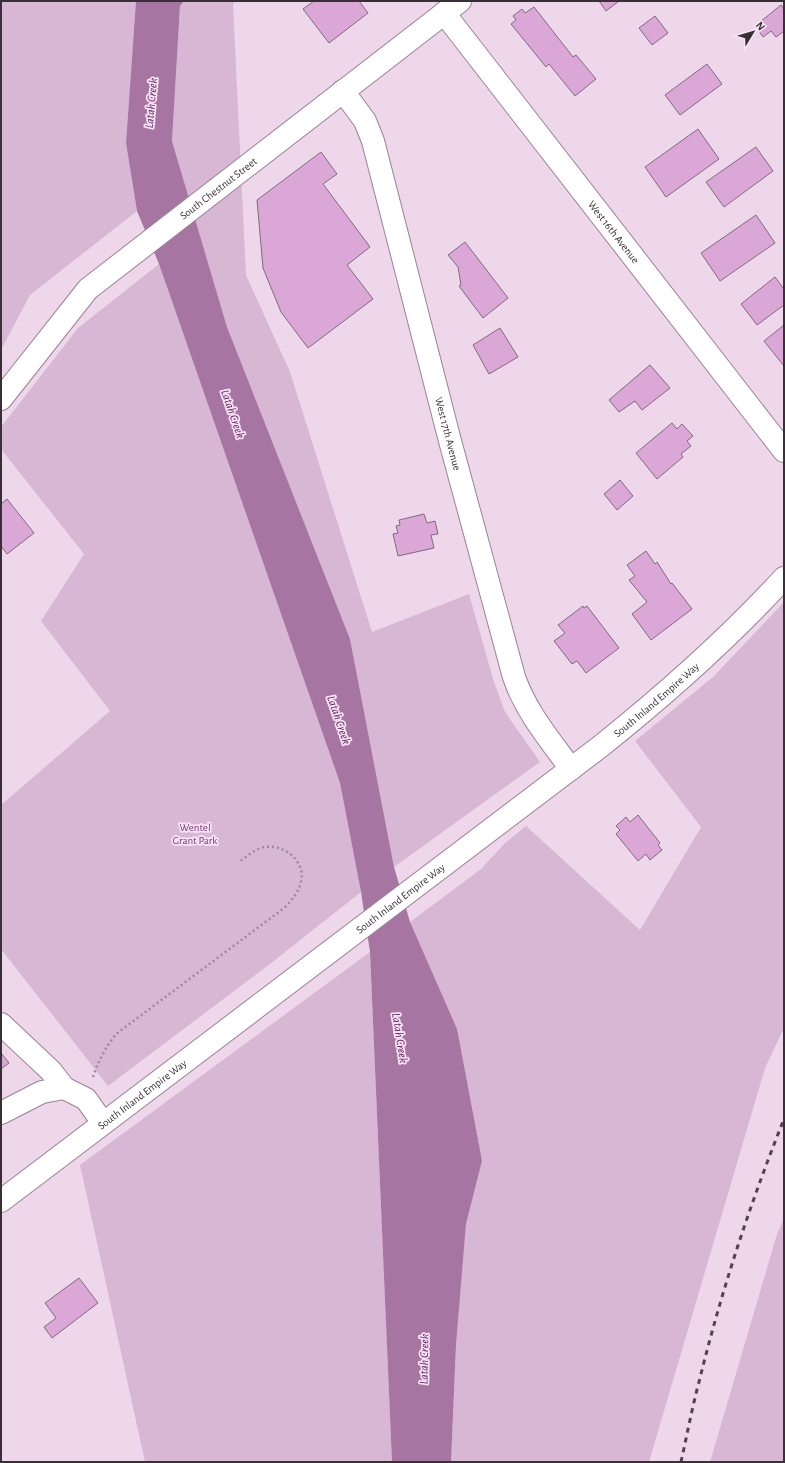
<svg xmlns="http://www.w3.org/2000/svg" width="785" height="1463" font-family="'Alegreya Sans',sans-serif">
	<rect width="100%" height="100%" fill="#eed7eb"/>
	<g fill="#d8b7d5">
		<path d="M 1,1 L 136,1 L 126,143 L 137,211 L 30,295 L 1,350 Z"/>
		<path d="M 184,1 L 235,1 L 233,5 L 246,275 L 290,372 L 372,632 L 469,594 L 494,682 L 505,712 L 540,762 L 394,867 L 350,639 L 227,327 L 172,141 L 180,6 Z"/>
		<path d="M 159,264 L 340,783 L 361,892 L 270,964 L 108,1086 L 1,949 L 1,805 L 110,711 L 41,621 L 84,554 L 1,449 L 1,427 L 78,328 Z"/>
		<path d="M 784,602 L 784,1028 L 765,1068 L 649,1462 L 451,1462 L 456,1345 L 466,1224 L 482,1161 L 410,922 L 481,869 L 505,843 L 526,826 L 640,930 L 701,827 L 635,741 L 713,677 Z"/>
		<path d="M 370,952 L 392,1462 L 145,1462 L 80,1165 Z"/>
		<path d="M 784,1218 L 784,1462 L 710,1462 L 777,1234 Z"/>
	</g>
	<path fill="#a675a2" d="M 136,1 L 184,1 L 180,6 L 172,141 L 227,327 L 350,639 L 394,867 L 410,922 L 457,1029 L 482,1161 L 466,1224 L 456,1345 L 451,1462 L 392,1462 L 370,952 L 361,892 L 340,783 L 159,264 L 137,211 L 126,143 Z"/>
	<g fill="#dba7d6" stroke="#7f6b7c">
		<path d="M 314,1 L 359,1 L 368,13 L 329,43 L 303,9 Z"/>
		<path d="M 599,1 L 619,1 L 606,11 Z"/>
		<path d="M 781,5 L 784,9 L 784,31 L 776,37 L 771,31 L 763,37 L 755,26 Z"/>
		<path d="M 534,7 L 573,57 L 576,55 L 596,79 L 575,96 L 549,64 L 546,67 L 511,24 L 516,20 L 513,16 L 522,9 L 525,13 Z"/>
		<path d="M 655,16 L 668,33 L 652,45 L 639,28 Z"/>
		<path d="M 707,64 L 722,84 L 680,115 L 665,95 Z"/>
		<path d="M 698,129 L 719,159 L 666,197 L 645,167 Z"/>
		<path d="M 756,147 L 773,171 L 724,207 L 706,182 Z"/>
		<path d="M 321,152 L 337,174 L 323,184 L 370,247 L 347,265 L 373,299 L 308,348 L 281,312 L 263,268 L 257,200 Z"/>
		<path d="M 756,215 L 775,243 L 720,281 L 701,253 Z"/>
		<path d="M 465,242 L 508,298 L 483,318 L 459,286 L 461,285 L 458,267 L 448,255 Z"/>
		<path d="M 775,277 L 784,289 L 784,305 L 757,325 L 741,304 Z"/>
		<path d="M 784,325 L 784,366 L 764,341 Z"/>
		<path d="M 500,328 L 518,357 L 489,374 L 473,345 Z"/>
		<path d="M 650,365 L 670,388 L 642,410 L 635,401 L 619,412 L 609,400 Z"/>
		<path d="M 672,423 L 677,429 L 682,424 L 693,436 L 687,441 L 691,446 L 681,454 L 683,457 L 657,479 L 636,453 Z"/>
		<path d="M 620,480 L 633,496 L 617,510 L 604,494 Z"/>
		<path d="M 7,499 L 34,533 L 7,554 L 1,546 L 1,504 Z"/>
		<path d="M 424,514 L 427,523 L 435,521 L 438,534 L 431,535 L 434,548 L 398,556 L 393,534 L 398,533 L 396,526 L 400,525 L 399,520 Z"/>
		<path d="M 646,551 L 655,564 L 657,562 L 671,584 L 672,583 L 692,609 L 651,640 L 632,614 L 647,602 L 629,580 L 635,576 L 627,565 Z"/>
		<path d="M 583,606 L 584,608 L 587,606 L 619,648 L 586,673 L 577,661 L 572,664 L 554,641 L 565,633 L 558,625 Z"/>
		<path d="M 638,815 L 660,843 L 658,845 L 662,850 L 650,860 L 646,854 L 638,861 L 616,834 L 620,830 L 616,826 L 626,817 L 630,822 Z"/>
		<path d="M 1,1053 L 9,1063 L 1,1069 Z"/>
		<path d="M 79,1278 L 98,1303 L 52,1338 L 44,1327 L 56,1318 L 45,1303 Z"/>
	</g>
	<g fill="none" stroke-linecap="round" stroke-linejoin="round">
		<defs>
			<g id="minor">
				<path id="s1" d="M 444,13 L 784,451"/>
				<path id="s2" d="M 343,91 L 365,121 L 373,141 L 450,441 L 514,677 C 526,712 550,740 571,769"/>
				<path id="s3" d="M 1,399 L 88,289 L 460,1"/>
				<path d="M 1,1024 L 51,1071 L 64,1088"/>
				<path d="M 1,1113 L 42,1092 L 64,1088 L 86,1099 L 103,1123"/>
				<path id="s4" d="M 1,1201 L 601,746 C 666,694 728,639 784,578"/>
			</g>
		</defs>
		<use href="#minor" stroke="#988396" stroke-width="24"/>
		<path stroke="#9b8a99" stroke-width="2.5" stroke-dasharray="2 3" stroke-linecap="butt" d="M 93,1077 C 98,1061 106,1047 116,1034 L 284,908 C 292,900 298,893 301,882 C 306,862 285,844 265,847 C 256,848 246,857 239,862"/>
		<use href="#minor" stroke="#fff" stroke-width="22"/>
		<path stroke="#50454f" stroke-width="3" stroke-dasharray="5 5" stroke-linecap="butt" d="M 681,1462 C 687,1435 692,1408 699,1382 C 721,1292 750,1204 784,1119"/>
	</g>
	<g text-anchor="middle" stroke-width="3.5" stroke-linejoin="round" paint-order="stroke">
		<g font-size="11" fill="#382f37" stroke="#fbe4f8">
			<text dy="4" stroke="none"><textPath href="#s3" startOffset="305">South Chestnut Street</textPath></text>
			<text dy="4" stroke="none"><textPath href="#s1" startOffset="277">West 16th Avenue</textPath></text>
			<text dy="4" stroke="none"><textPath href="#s2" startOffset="361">West 17th Avenue</textPath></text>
			<text dy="4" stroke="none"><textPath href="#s4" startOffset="825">South Inland Empire Way</textPath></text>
			<text dy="4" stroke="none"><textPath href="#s4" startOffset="501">South Inland Empire Way</textPath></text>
			<text dy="4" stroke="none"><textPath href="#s4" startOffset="177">South Inland Empire Way</textPath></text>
		</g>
		<g font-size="11" fill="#743771" stroke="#fbe4f8">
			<text x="195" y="831">Wentel<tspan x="195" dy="13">Grant Park</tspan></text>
		</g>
		<g font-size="12" font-style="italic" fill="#5e225b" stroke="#fbe4f8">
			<text transform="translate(151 103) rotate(-85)" y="4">Latah Creek</text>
			<text transform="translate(233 414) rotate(71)" y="4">Latah Creek</text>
			<text transform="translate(339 720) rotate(71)" y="4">Latah Creek</text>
			<text transform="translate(400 1038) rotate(81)" y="4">Latah Creek</text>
			<text transform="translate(424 1359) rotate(-89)" y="4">Latah Creek</text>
		</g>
	</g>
	<rect width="785" height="1463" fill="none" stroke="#382f37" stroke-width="4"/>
	<g transform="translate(753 32) rotate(52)" stroke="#fbe4f8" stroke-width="3" paint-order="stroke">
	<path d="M0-3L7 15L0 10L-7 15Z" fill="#382f37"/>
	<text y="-6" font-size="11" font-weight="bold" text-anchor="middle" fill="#382f37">N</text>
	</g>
</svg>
